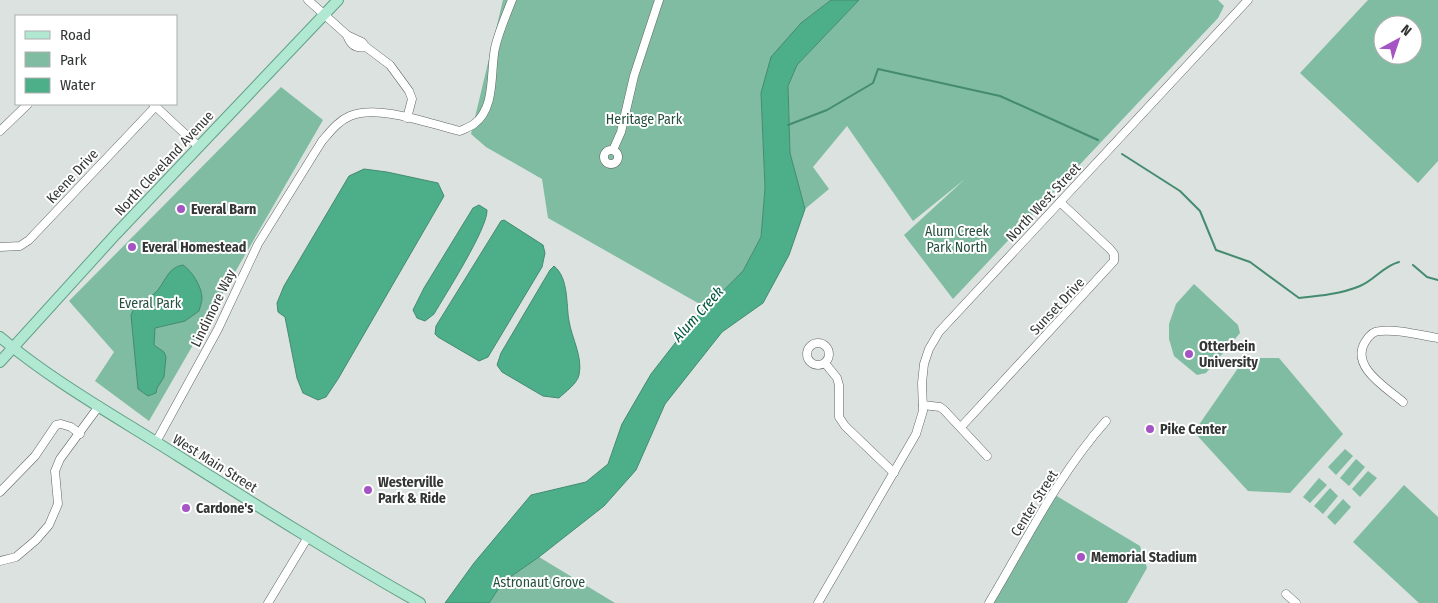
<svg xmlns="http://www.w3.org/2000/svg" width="1438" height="603" font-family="'Fira Sans Condensed',sans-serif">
	<rect width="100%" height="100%" fill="#dbe2df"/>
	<g fill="#7fbca2" fill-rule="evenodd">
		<path d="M 503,0 L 831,0 L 801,23 L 761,93 L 765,188 L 761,237 L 743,271 L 705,307 L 548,218 L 542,179 L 486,147 L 471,134 Z"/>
		<path d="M 859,0 L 1218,0 L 1224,6 L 1218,18 L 953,299 L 904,235 L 965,179 L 913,221 L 847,126 L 813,167 L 829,189 L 805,209 L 790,153 L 788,86 L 797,65 Z"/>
		<path d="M 1368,0 L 1438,0 L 1438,161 L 1418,183 L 1300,73 ZM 1383,25 L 1413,25 L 1413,55 L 1383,55 Z"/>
		<path d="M 281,87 L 323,120 L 149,421 L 95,381 L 114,352 L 69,301 Z"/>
		<path d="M 1194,284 L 1238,325 L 1240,333 L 1206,373 L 1197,375 L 1174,356 L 1169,339 L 1169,324 L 1176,304 Z"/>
		<path d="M 1245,358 L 1279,358 L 1343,434 L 1290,493 L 1248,491 L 1194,432 Z"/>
		<path d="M 1345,449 L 1353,456 L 1336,475 L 1328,467 Z"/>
		<path d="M 1356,459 L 1365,467 L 1349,486 L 1340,478 Z"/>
		<path d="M 1368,471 L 1377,478 L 1360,497 L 1352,489 Z"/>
		<path d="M 1319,478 L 1327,485 L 1310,503 L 1303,497 Z"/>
		<path d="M 1404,485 L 1438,517 L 1438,603 L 1419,603 L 1353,542 Z"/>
		<path d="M 1330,488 L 1338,496 L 1323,514 L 1314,506 Z"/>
		<path d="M 1055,495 L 1140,546 L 1147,568 L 1127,603 L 991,603 Z"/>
		<path d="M 1343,499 L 1351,507 L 1335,525 L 1327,517 Z"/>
		<path d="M 539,557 L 615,603 L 489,603 L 503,582 Z"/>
	</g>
	<g fill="#4caf8a" stroke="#448b70">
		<path d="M 831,0 L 859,0 L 797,65 L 788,86 L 790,153 L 805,209 L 789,255 L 763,303 L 722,332 L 665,404 L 636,470 L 604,506 L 539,557 L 503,582 L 489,603 L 445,603 L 474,563 L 531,495 L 586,482 L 608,464 L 622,424 L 651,374 L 693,320 L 743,271 L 761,237 L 765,188 L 761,93 L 771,57 L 801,23 Z"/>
		<path d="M 364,169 L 387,172 L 438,183 L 444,196 L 338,379 L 326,397 L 318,400 L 303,393 L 297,378 L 285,317 L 278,312 L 277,303 L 284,286 L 349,176 Z"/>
		<path d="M 479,205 L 487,210 C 488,228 445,295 434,314 L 425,321 L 417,318 L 413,310 L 424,288 L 473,208 Z"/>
		<path d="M 504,220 L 543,245 L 545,253 L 542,267 L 488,357 L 479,361 L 438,337 L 435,334 L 436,326 L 501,221 Z"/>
		<path d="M 183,265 C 192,271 202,287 202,298 C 202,302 200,307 199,311 L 185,321 L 155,328 L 154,345 L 164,352 L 166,357 L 164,377 L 157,388 L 156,393 L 148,396 L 138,389 L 131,315 C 137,300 144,302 155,293 C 165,284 167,267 183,265 Z"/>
		<path d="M 554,266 C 569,278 566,305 569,321 C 572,339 583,357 579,375 C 577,384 565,392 559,398 L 543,396 L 502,372 L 497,365 L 501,353 L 550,270 Z"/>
	</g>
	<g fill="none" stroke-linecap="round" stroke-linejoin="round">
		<g stroke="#448b70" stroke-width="2">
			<path d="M 788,125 L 827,110 L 873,83 L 878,69 L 1000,96 L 1098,140"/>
			<path d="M 1122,154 L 1180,191 L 1200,211 L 1216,250 L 1250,262 L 1299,298 C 1319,296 1341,294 1360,286 C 1375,280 1383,266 1399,262"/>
			<path d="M 1413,265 L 1427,277 L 1438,280"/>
		</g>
		<defs>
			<g id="minor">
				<path d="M 308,0 L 347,35 L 362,42 L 366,47 L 390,65 L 409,91 L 412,99 L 407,118"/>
				<path d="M 347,35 C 350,44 356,49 366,47"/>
				<path d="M 153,104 L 199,147"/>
				<path d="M 0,131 L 28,104"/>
				<path d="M 613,150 L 621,132 L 634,76 L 659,0"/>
				<circle cx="611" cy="157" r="7"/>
				<path d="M 0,247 L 20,246 L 29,240 L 156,106"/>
				<circle cx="818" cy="354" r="11"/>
				<path d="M 825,363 L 837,378 L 839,385 L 839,417 L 845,426 L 894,473"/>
				<path d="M 1403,402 C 1387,388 1350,367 1365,342 C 1368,337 1373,331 1380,331 C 1398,329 1419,335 1438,338"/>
				<path d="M 923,405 L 940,407 L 944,410 L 987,456"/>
				<path d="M 961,427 L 1114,261 L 1114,254 L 1110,249 L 1060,202"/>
				<path d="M 156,442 L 218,329 L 258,244 L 322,141 C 330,132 338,121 350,116 C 379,104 430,124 460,131 C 464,129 470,127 474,124 C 496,108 490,72 495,48 C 499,31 506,15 512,0"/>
				<path d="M 0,492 L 35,456 L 56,425 L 61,424 L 71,427 L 80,434"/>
				<path d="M 0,561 L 16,557 L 36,540 L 49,525 L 58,504 L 55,471 L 60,459 L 99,406"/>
				<path d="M 1286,594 L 1296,603"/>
				<path d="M 268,603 L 308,537"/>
				<path d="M 818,603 L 916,434 L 923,411 L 922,383 L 924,364 L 929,349 L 939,332 L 1248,0"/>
				<path d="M 989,603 C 1026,541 1058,475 1106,421"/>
			</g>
			<g id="major">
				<path d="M 0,337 C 50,379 108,412 164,447 C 248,500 333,554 420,603"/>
				<path d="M 0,362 L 116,234 L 338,0"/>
			</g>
		</defs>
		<use href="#minor" stroke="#616664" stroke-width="9"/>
		<use href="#major" stroke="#62a087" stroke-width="12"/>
		<use href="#minor" stroke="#fff" stroke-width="8"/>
		<use href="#major" stroke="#b0e8d1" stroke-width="10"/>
	</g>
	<g fill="#a554c4" stroke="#fff" stroke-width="2">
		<circle cx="181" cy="209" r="5"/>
		<circle cx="132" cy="247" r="5"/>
		<circle cx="1189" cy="354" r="5"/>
		<circle cx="1150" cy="429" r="5"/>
		<circle cx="368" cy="490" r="5"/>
		<circle cx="186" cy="508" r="5"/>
		<circle cx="1081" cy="557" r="5"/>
	</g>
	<g text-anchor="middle" stroke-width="4" stroke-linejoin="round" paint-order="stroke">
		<g font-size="14" fill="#26503f" stroke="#fff">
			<text x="644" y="124">Heritage Park</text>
			<text x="957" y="236">Alum Creek<tspan x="957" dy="16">Park North</tspan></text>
			<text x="150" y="308">Everal Park</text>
			<text x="539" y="587">Astronaut Grove</text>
		</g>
		<g font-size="14" fill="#333634" stroke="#fff">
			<text transform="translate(164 163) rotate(-47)" y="5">North Cleveland Avenue</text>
			<text transform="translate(72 176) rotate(-47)" y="5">Keene Drive</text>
			<text transform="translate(1043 202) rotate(-47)" y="5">North West Street</text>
			<text transform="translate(1057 306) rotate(-47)" y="5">Sunset Drive</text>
			<text transform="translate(213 308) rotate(-64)" y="5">Lindimore Way</text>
			<text transform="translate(215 463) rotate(32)" y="5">West Main Street</text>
			<text transform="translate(1034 503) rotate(-58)" y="5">Center Street</text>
		</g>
		<g font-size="14" font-weight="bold" fill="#333634" stroke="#fff" text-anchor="start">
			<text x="191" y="214">Everal Barn</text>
			<text x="142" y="252">Everal Homestead</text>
			<text x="1199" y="351">Otterbein<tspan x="1199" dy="16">University</tspan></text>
			<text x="1160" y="434">Pike Center</text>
			<text x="378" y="487">Westerville<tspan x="378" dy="16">Park &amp; Ride</tspan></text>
			<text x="196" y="513">Cardone's</text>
			<text x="1091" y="562">Memorial Stadium</text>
		</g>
		<g font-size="15" font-style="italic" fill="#03583f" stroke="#fff">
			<text transform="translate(698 314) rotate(-48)" y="5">Alum Creek</text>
		</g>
	</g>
	<rect x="15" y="15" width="162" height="90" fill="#ffffff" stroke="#adafae"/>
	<rect x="25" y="31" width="25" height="8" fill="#b0e8d1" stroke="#adafae"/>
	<text x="60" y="40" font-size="15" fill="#333634">Road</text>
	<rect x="25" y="52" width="25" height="15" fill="#7fbca2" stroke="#adafae"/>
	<text x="60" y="65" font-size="15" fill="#333634">Park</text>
	<rect x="25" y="78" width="25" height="15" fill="#4caf8a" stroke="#adafae"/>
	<text x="60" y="90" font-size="15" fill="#333634">Water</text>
	<g transform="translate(1398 40) rotate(40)"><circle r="24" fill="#ffffff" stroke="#adafae"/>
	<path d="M0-4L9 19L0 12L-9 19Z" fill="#a554c4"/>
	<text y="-8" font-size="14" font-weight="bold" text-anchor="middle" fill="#333634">N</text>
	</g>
</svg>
